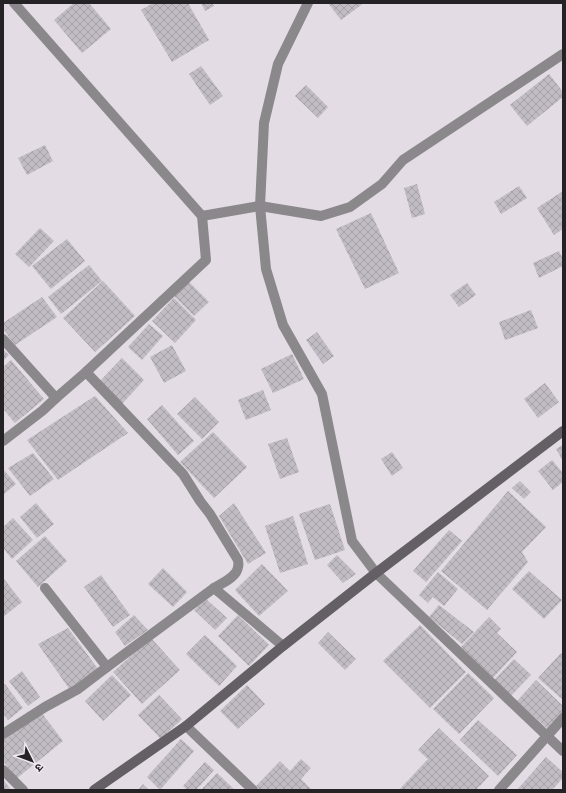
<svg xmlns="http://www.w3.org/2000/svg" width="566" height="793" font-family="'Zilla Slab','Noto Sans Devanagari',serif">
	<defs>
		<pattern id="building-cross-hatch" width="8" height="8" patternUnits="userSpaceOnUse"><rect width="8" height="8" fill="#c1bbc3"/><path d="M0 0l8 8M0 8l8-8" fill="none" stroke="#a6a0a7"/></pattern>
	</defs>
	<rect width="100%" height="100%" fill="#e3dce4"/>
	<g fill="url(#building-cross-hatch)">
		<path d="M 74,3 L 89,3 L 111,29 L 82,53 L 54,20 Z"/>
		<path d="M 153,3 L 188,3 L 209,40 L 172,62 L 141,10 Z"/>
		<path d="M 201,3 L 212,3 L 214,6 L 205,11 Z"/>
		<path d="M 328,3 L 364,3 L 341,20 Z"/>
		<path d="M 201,66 L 223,96 L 210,105 L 189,74 Z"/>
		<path d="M 549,74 L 563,92 L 563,97 L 527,126 L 510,105 Z"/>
		<path d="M 306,85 L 328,107 L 318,118 L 295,96 Z"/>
		<path d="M 45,145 L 53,161 L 27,175 L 18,158 Z"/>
		<path d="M 417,184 L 425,214 L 412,218 L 404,188 Z"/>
		<path d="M 519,186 L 527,198 L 501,214 L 494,202 Z"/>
		<path d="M 563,191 L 563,229 L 554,235 L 537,208 Z"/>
		<path d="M 371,213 L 399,273 L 365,289 L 336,229 Z"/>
		<path d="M 40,228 L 54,241 L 29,267 L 15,254 Z"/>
		<path d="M 67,239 L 85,261 L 51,289 L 32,266 Z"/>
		<path d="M 559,251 L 563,259 L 563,266 L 539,278 L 533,263 Z"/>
		<path d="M 89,265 L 102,281 L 61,314 L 48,297 Z"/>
		<path d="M 103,281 L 135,316 L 95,352 L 63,318 Z"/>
		<path d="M 188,281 L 209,302 L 194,316 L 174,296 Z"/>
		<path d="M 467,283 L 476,295 L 459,307 L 450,295 Z"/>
		<path d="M 42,297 L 57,317 L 15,345 L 3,329 L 3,323 Z"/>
		<path d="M 174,298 L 196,320 L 175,343 L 152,321 Z"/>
		<path d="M 531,310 L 538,328 L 505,340 L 499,322 Z"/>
		<path d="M 149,324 L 163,336 L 142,360 L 128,347 Z"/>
		<path d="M 317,332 L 334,356 L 323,364 L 306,340 Z"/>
		<path d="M 172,345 L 186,371 L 164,383 L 150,357 Z"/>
		<path d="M 3,349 L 9,355 L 3,361 Z"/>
		<path d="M 292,354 L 304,379 L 273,393 L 261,369 Z"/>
		<path d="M 122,358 L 144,380 L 122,404 L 99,382 Z"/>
		<path d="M 11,360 L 44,399 L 15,423 L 3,409 L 3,367 Z"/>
		<path d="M 545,383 L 559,402 L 538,418 L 524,399 Z"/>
		<path d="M 263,390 L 271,410 L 246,420 L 238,400 Z"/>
		<path d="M 95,396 L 128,433 L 58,480 L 27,440 Z"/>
		<path d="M 195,397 L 219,422 L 202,439 L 177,414 Z"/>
		<path d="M 162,405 L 194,441 L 178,455 L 147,419 Z"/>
		<path d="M 213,432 L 247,467 L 214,498 L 180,462 Z"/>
		<path d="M 287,438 L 299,472 L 280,479 L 268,444 Z"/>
		<path d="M 563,445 L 563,461 L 556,449 Z"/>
		<path d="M 392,452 L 403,468 L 392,476 L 381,459 Z"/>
		<path d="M 33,453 L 54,479 L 30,496 L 8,468 Z"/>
		<path d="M 552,460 L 563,473 L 563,482 L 553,490 L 538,471 Z"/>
		<path d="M 3,469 L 16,484 L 3,495 Z"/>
		<path d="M 520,481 L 531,492 L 524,499 L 512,488 Z"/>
		<path d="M 508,491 L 546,527 L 522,552 L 528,562 L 487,610 L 441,571 Z"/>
		<path d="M 36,503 L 54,524 L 37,538 L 20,517 Z"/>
		<path d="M 234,503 L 266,553 L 248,564 L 219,516 Z"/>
		<path d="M 330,504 L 345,550 L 315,560 L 299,514 Z"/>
		<path d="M 293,516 L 308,564 L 280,573 L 265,526 Z"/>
		<path d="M 13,518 L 33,540 L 12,559 L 3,548 L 3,527 Z"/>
		<path d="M 449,530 L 462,541 L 426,582 L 413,571 Z"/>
		<path d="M 45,536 L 67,561 L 38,587 L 16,561 Z"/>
		<path d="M 337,555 L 356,574 L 343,583 L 327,565 Z"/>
		<path d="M 262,564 L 288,591 L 259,616 L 235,590 Z"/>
		<path d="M 163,568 L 187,592 L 173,607 L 148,584 Z"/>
		<path d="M 529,571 L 562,600 L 544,619 L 512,589 Z"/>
		<path d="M 438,572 L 458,589 L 444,606 L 433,597 L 428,603 L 419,595 Z"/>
		<path d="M 101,575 L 130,615 L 113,627 L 84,587 Z"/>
		<path d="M 4,579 L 22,602 L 3,617 L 3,580 Z"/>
		<path d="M 206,599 L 227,618 L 215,630 L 194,610 Z"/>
		<path d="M 439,605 L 474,632 L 462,644 L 429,617 Z"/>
		<path d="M 134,615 L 148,630 L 125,646 L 115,632 Z"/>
		<path d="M 238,615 L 269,645 L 249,666 L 218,636 Z"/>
		<path d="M 489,617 L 501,629 L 497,633 L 517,652 L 493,678 L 473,659 L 485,646 L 473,659 L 461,647 Z"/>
		<path d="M 420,625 L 466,672 L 430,708 L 383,661 Z"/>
		<path d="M 68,628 L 98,669 L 70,690 L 38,644 Z"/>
		<path d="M 328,632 L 356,659 L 345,670 L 318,643 Z"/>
		<path d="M 205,635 L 237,666 L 219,686 L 186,654 Z"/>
		<path d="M 151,638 L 180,670 L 142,704 L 113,672 Z"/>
		<path d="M 561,653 L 563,655 L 563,700 L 538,678 Z"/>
		<path d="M 514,659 L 531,675 L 510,697 L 493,681 Z"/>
		<path d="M 22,671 L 40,697 L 28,706 L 9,681 Z"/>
		<path d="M 468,673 L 494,698 L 459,734 L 433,709 Z"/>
		<path d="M 112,675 L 131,695 L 103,721 L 85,701 Z"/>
		<path d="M 536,680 L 563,706 L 563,715 L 549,730 L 517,701 Z"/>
		<path d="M 5,684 L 23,708 L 8,720 L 3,714 L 3,685 Z"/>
		<path d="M 247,685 L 265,704 L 238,729 L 220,711 Z"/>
		<path d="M 159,695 L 182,719 L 161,739 L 138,715 Z"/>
		<path d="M 41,712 L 63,741 L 16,779 L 3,761 L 3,740 Z"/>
		<path d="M 478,720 L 517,755 L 498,776 L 460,740 Z"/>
		<path d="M 439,728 L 489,776 L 476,790 L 399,790 L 428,759 L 418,750 Z"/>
		<path d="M 181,739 L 194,751 L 160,790 L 147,777 Z"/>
		<path d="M 546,757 L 563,772 L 563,778 L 552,790 L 517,790 Z"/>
		<path d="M 301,759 L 311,768 L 301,779 L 312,790 L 259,790 L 256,786 L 280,761 L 290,771 Z"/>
		<path d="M 205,762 L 214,770 L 196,790 L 187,790 L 183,786 Z"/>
		<path d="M 217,773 L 235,790 L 201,790 Z"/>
		<path d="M 3,779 L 11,790 L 3,790 Z"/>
		<path d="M 143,784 L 149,790 L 138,790 Z"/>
	</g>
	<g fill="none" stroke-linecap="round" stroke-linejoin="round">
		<g stroke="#8b888b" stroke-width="10">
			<path d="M 308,3 L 278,64 L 264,123 L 260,206 L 266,269 L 283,325 L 322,394 L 352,541 L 376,573 L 547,736 L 563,751"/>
			<path d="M 202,216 L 260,206 L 321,216 L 350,207 L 382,184 L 403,160 L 563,54"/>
			<path d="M 3,339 L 56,398"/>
			<path d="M 86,372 L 183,474 L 200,501 L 210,514 L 238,560 C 238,562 239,564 238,567 C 237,577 222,583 214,588 L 107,667"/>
			<path d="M 3,441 L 42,411 L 56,398 L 86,372 L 206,260 L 202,216 L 14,3"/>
			<path d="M 214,588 L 283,646"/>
			<path d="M 186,726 L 253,790"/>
			<path d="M 3,734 L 45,707 L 78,689 L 107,667 L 45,588"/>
			<path d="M 3,770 L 23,790"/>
			<path d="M 499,790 L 563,718"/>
		</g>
		<path stroke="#635f64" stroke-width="10" d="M 94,790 L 186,726 L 283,646 L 376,573 L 563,431"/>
	</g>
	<rect width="566" height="793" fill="none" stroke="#252225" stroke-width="8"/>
	<g transform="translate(32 761) rotate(132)" stroke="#f0e9f2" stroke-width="3" paint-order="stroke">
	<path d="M0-3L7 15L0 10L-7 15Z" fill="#252225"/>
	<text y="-6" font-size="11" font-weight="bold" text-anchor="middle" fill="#252225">उ</text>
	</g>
</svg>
